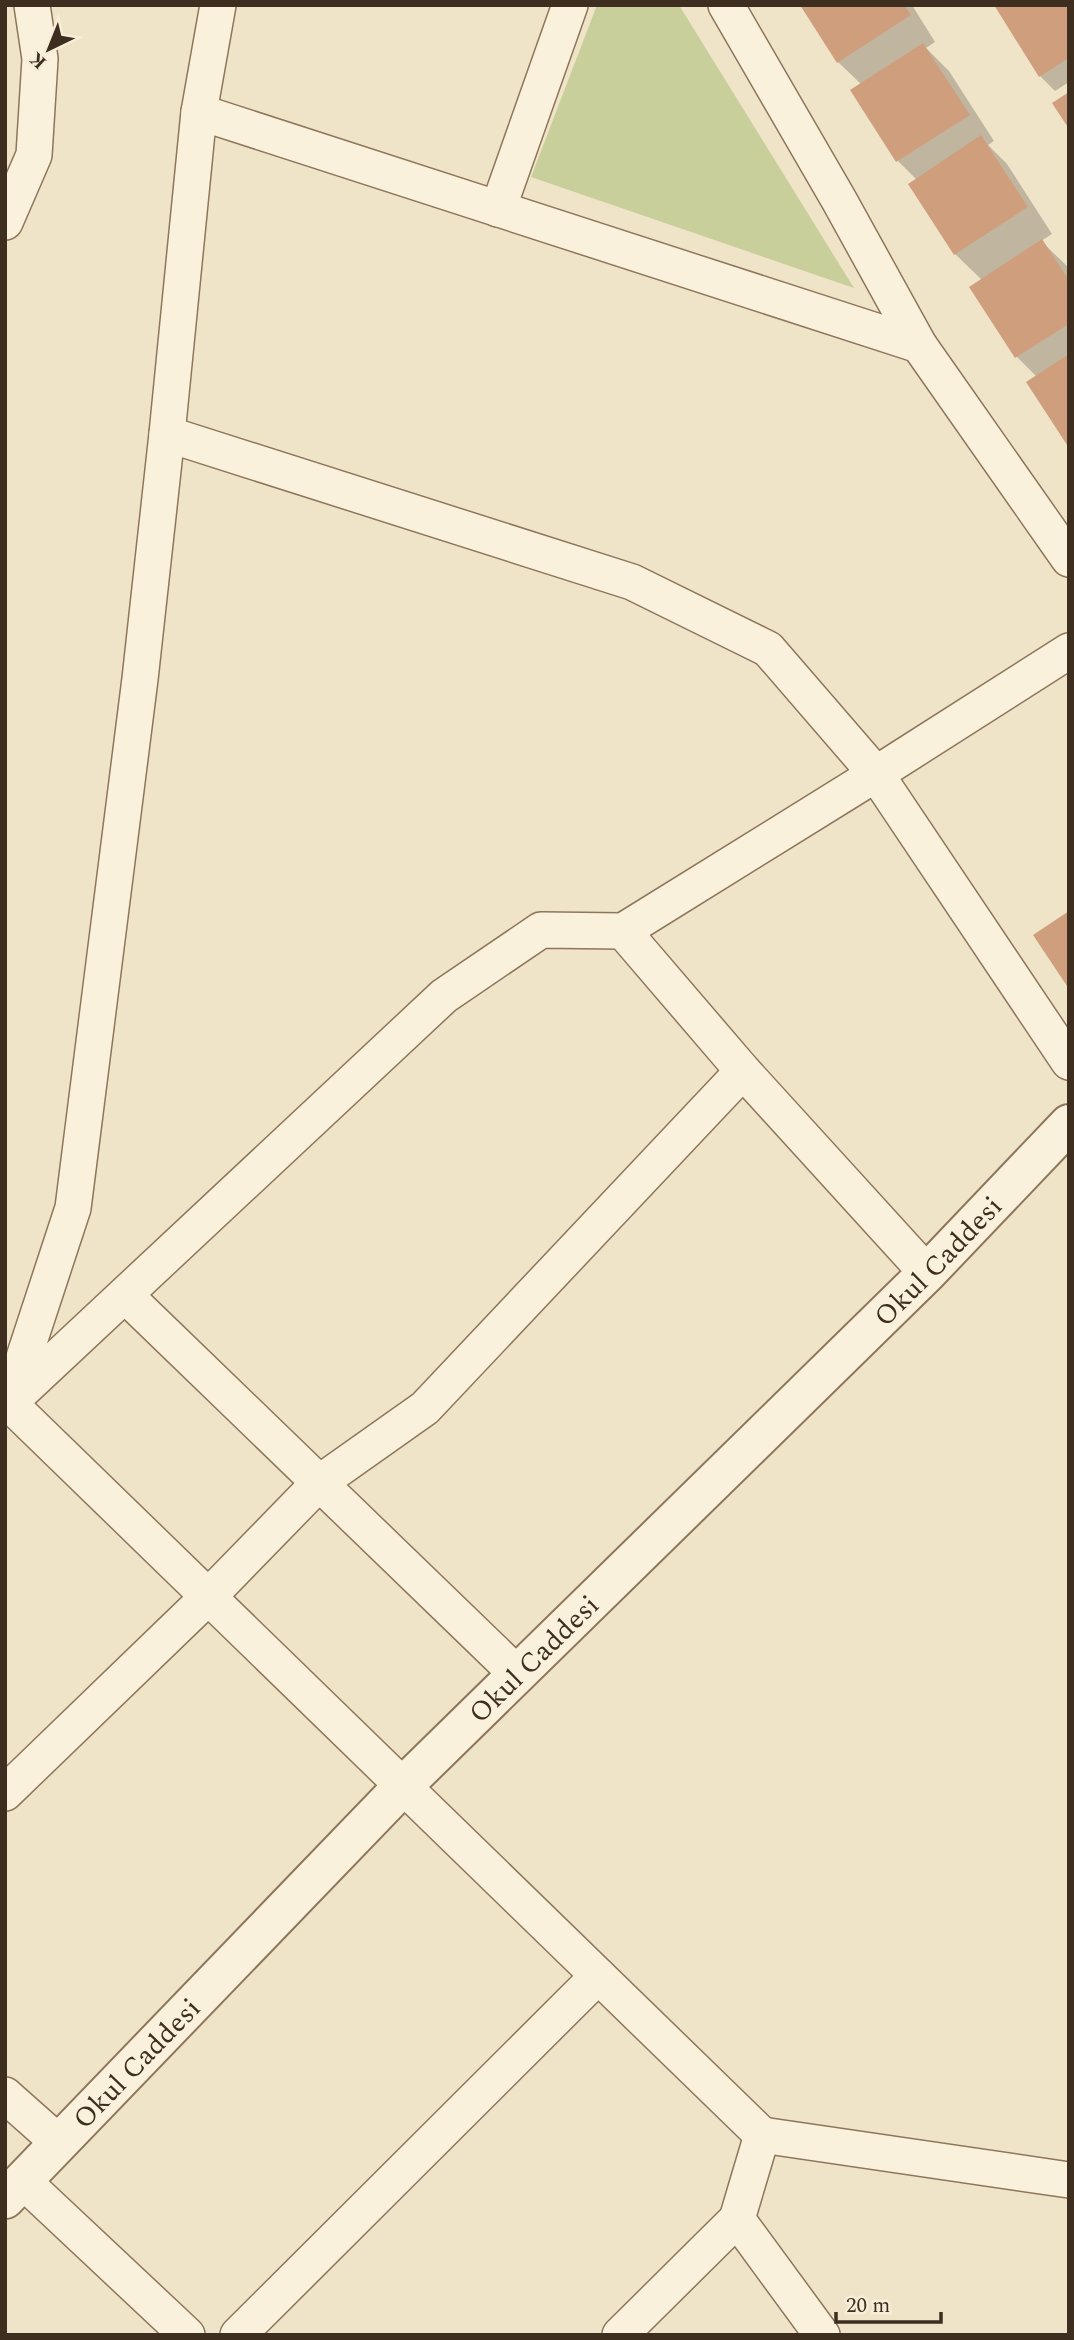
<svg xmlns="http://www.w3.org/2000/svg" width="1074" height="2340" font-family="Spectral,serif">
	<rect width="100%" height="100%" fill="#f0e4c8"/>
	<path fill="#c9cf9b" d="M 597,5 L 679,5 L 854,288 L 531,177 Z"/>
	<g fill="#0003">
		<path d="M 802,5 L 912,5 L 935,42 L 926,48 L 949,71 L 994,141 L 988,145 L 1007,164 L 1052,234 L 1041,241 L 1069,268 L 1069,445 L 1037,377 L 1017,357 L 971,288 L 982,280 L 955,254 L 917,180 L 898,161 L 862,85 L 838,62 Z"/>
		<path d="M 1069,5 L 1069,82 L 1055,91 L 1040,76 Z"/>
	</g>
	<g fill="#cf9f7d">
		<path d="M 800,5 L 904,5 L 911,15 L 837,63 Z"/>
		<path d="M 994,5 L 1069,5 L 1069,58 L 1039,77 Z"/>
		<path d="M 923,43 L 970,115 L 896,162 L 850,90 Z"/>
		<path d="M 1069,92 L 1069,129 L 1052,103 Z"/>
		<path d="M 981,135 L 1028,207 L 954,255 L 908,184 Z"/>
		<path d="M 1042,239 L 1069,280 L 1069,324 L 1015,358 L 969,287 Z"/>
		<path d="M 1069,354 L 1069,448 L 1026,382 Z"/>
		<path d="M 1069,911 L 1069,989 L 1033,935 Z"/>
	</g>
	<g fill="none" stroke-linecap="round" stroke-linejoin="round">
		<defs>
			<g id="minor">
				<path d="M 726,5 L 839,200 L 919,345 L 1069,559"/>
				<path d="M 199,112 L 919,345"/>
				<path d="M 498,209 L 570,5"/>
				<path d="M 5,222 L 34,155 L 40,59 L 32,5"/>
				<path d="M 167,434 L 632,582 L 768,649 L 876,774 L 1069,1062"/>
				<path d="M 623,931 L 743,1071 L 927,1273"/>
				<path d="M 125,1295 L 516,1673"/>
				<path d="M 11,1401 L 444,996 L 541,930 L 623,931 L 876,774 L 1069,651"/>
				<path d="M 9,1403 L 73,1208 L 140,679 L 167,434 L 199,112 L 218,5"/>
				<path d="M 9,1403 L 762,2135 L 737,2219"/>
				<path d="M 5,1793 L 209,1596 L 319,1483 L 425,1408 L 743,1071"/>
				<path d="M 5,2095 L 59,2143"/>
				<path d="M 762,2135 L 1069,2180"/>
				<path d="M 23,2181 L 187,2335"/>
				<path d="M 238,2335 L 598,1976"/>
				<path d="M 620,2335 L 737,2219 L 822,2335"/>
			</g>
			<g id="tertiary">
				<path id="s1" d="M 5,2199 L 403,1786 L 927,1273 L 1069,1124"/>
			</g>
		</defs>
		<use href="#minor" stroke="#8d765c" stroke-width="38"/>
		<use href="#tertiary" stroke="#8d765c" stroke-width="42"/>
		<use href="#minor" stroke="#faf1dc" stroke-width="35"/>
		<use href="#tertiary" stroke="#faf1dc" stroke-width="38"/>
	</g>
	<g text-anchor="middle" stroke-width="5" stroke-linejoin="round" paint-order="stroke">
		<g font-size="28" fill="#3d2e20" stroke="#f7eed8">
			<text dy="10" stroke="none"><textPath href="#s1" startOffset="1323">Okul Caddesi</textPath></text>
			<text dy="10" stroke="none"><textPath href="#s1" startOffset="756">Okul Caddesi</textPath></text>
			<text dy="10" stroke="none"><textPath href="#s1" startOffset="189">Okul Caddesi</textPath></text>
		</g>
	</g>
	<rect width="1074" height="2340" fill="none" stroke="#3d2e20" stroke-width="14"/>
	<g transform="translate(49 49) rotate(223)" stroke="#f7eed8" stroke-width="5" paint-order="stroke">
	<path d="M0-5L12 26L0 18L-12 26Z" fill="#3d2e20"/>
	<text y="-10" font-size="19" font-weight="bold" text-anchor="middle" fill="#3d2e20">K</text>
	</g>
	<path d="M836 2312v10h105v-10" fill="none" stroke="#3d2e20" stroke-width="3.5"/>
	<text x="846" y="2312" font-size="21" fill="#3d2e20" stroke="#f7eed8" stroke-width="5" paint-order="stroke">20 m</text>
</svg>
